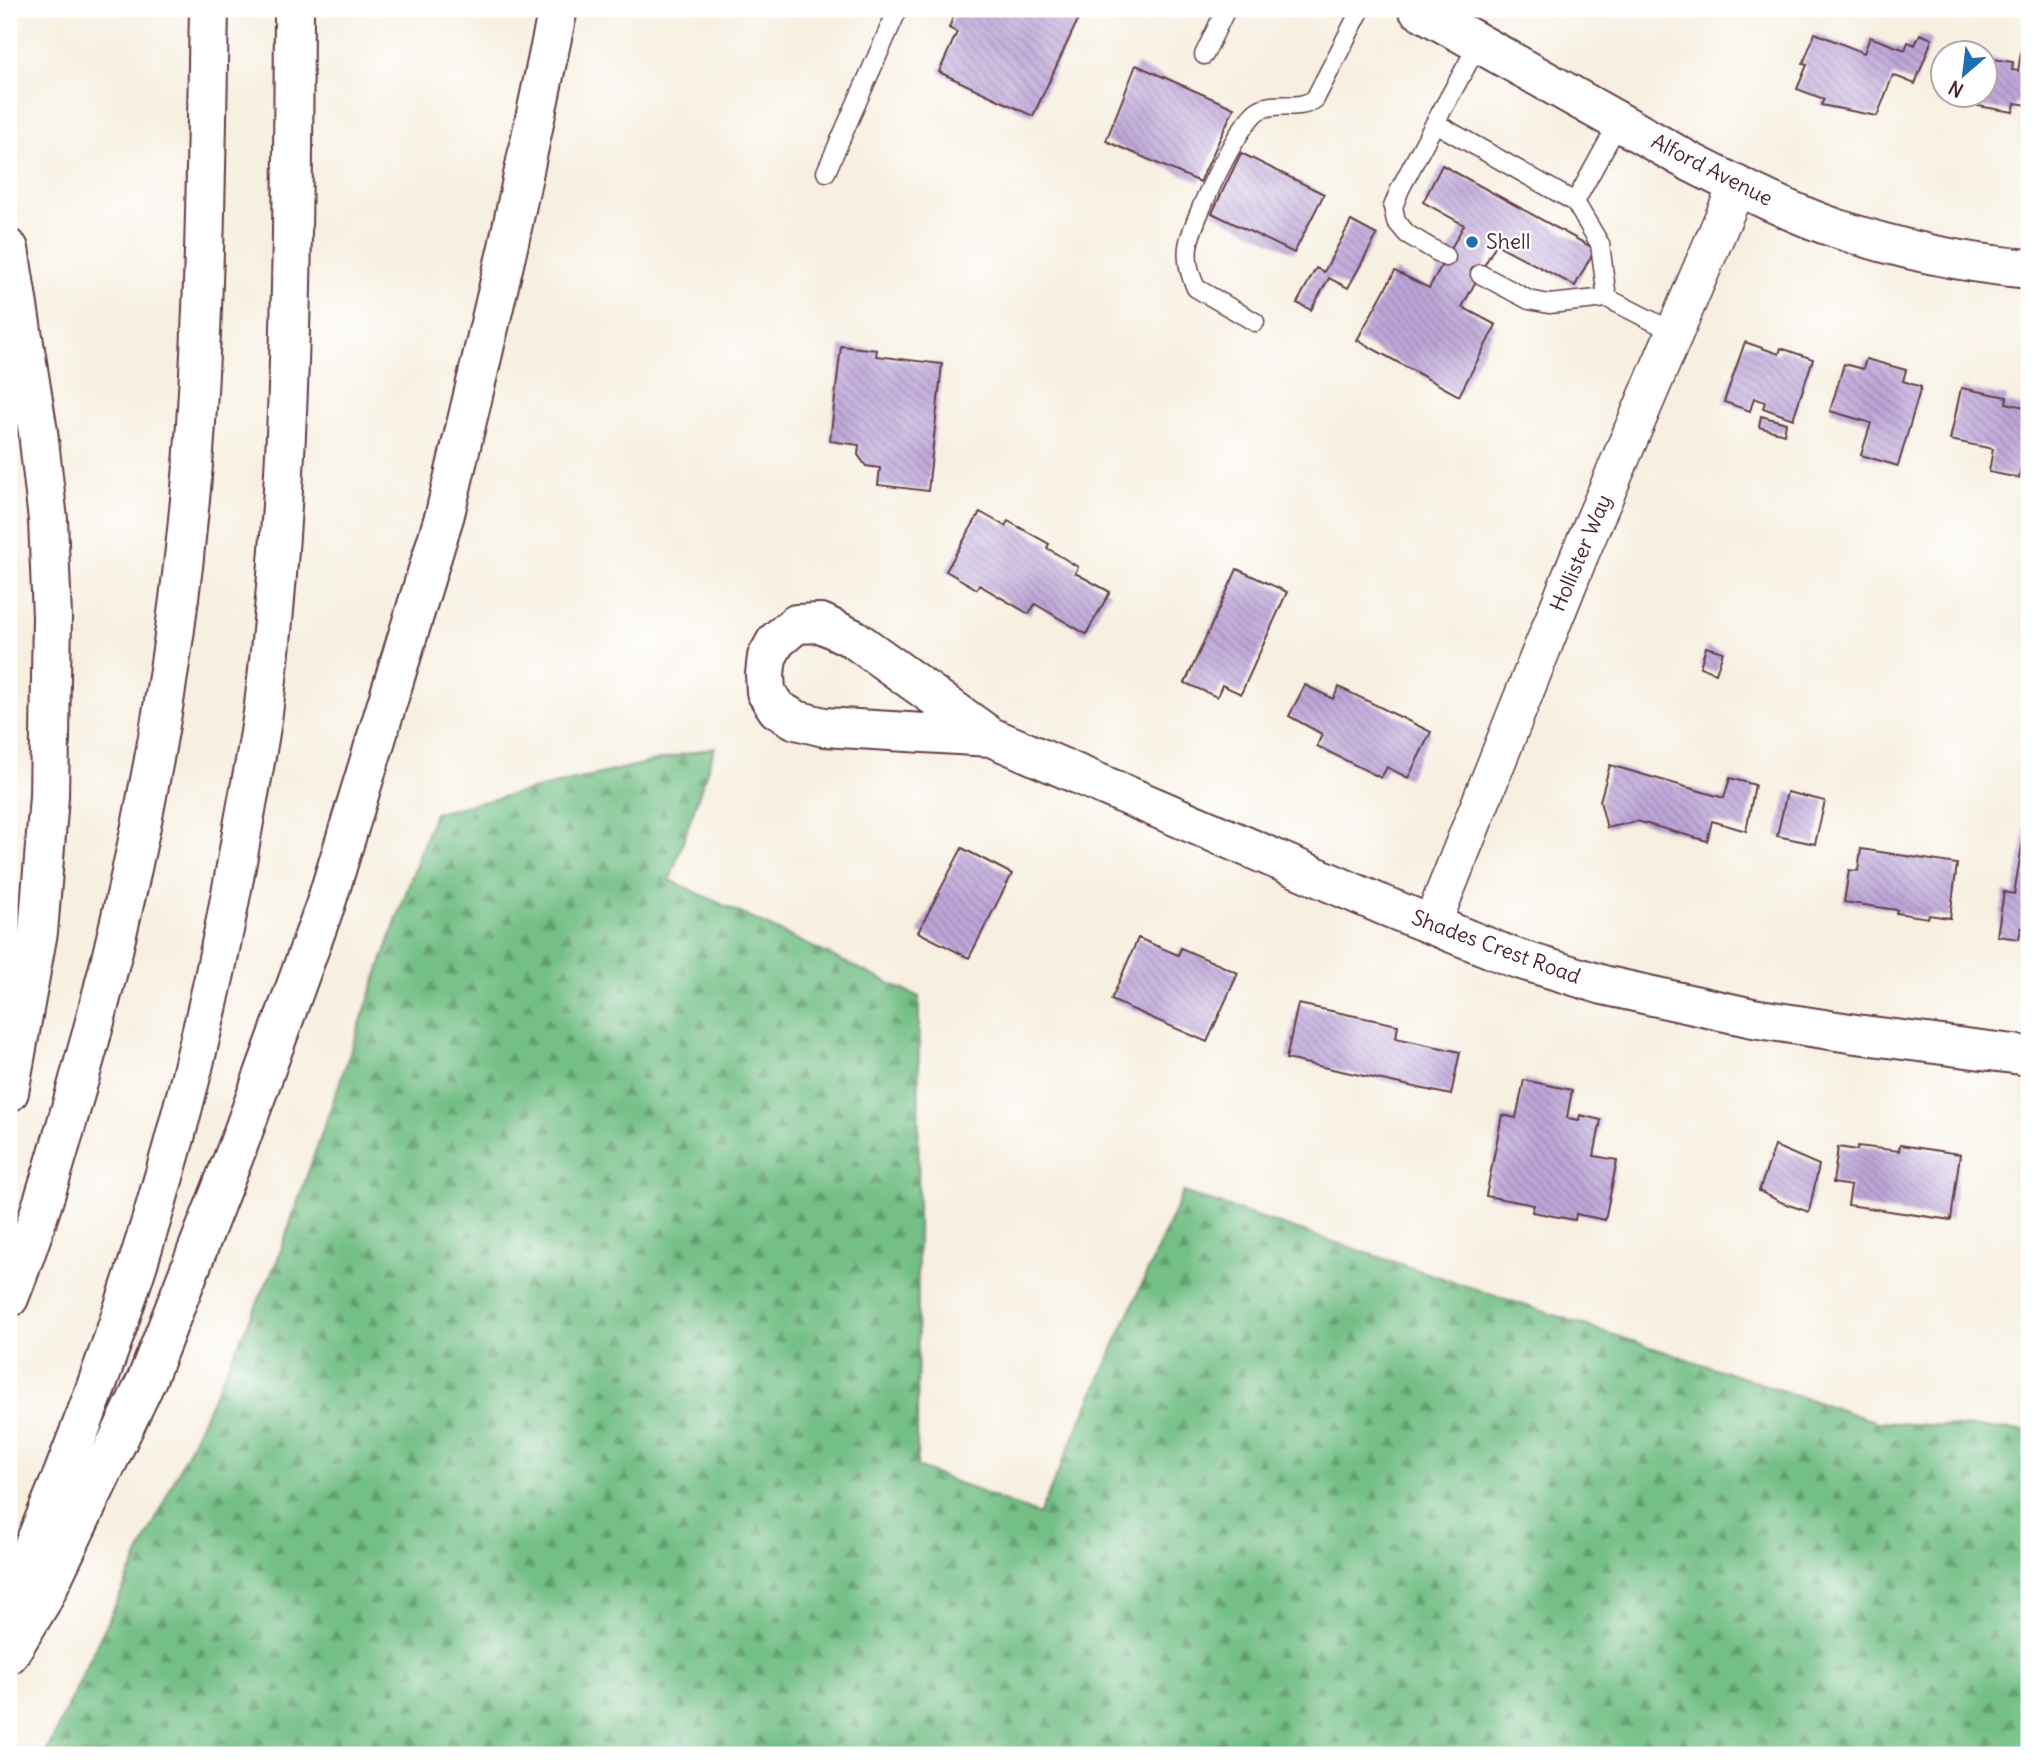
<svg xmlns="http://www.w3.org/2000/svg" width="2038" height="1764" font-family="Delius,sans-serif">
	<defs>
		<pattern id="forest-firs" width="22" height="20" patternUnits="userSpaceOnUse" patternTransform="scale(1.75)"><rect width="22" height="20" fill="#73bf86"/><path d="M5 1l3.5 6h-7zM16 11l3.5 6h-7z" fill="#609b6e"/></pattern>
		<pattern id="building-back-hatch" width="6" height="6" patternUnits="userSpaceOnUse" patternTransform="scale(1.75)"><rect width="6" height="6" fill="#bda6d8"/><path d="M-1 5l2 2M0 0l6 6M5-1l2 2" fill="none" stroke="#9c87af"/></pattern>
	</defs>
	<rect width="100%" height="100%" fill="#fff"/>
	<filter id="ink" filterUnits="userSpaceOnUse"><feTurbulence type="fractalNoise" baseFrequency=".0143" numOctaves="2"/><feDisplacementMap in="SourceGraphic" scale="14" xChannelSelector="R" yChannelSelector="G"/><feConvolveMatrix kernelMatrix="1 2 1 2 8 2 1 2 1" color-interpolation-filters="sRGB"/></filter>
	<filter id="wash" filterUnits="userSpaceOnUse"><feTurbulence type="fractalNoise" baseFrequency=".00686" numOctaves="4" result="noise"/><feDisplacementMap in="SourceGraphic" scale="28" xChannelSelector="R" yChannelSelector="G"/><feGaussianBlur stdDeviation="1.57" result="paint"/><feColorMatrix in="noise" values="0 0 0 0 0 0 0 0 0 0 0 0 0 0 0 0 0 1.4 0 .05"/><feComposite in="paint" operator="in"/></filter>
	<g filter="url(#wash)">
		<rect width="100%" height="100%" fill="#f7efe0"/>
		<path fill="url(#forest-firs)" stroke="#5e6f58" stroke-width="2" d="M 715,747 L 670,880 L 919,997 L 917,1467 L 1039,1515 L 1183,1192 L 1877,1422 L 2029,1431 L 2029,1755 L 45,1755 L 277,1261 L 434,813 Z"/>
		<g id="blocks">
			<g fill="url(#building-back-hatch)">
				<path d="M 956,9 L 967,12 L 969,9 L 1083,9 L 1033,116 L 939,72 L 957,32 L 949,28 Z"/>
				<path d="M 2026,22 L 2029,23 L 2029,105 L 2015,103 L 2013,112 L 1978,106 L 1980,94 L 1986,94 L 1986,58 L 2013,62 L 2012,70 L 2018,71 Z"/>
				<path d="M 1815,33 L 1864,53 L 1870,37 L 1905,50 L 1908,42 L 1915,45 L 1920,34 L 1932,39 L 1915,84 L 1893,75 L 1877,116 L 1821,105 L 1824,99 L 1797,89 L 1807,65 L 1803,64 Z"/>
				<path d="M 1136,65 L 1234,108 L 1200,182 L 1106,141 Z"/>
				<path d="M 1241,153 L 1324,194 L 1294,253 L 1212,213 Z"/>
				<path d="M 1442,165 L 1595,249 L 1575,286 L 1496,244 L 1462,307 L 1496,325 L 1459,396 L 1357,340 L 1395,271 L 1429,288 L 1464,225 L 1423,202 Z"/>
				<path d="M 1351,221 L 1377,235 L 1348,288 L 1329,278 L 1311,310 L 1297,303 L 1316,268 L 1324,272 Z"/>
				<path d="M 1745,342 L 1779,354 L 1781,348 L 1813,359 L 1793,419 L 1763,408 L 1765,402 L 1754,398 L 1750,411 L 1724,402 Z"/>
				<path d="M 841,346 L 877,350 L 876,356 L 942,364 L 928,491 L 878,485 L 880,468 L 866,466 L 858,455 L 859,445 L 830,441 Z"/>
				<path d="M 1866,359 L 1906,370 L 1903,381 L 1921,387 L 1898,466 L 1861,455 L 1871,423 L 1830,411 L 1844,364 L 1863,369 Z"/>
				<path d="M 1961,388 L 2007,397 L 2006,403 L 2029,408 L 2029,456 L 2024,454 L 2019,478 L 1989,472 L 1993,449 L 1950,440 Z"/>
				<path d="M 1761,416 L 1786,423 L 1784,434 L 1759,427 Z"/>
				<path d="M 980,512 L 1005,526 L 1008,521 L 1049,544 L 1047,548 L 1078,567 L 1075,573 L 1110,592 L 1086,634 L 1035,604 L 1029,614 L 979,585 L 977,589 L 946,571 Z"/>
				<path d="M 1237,569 L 1287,592 L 1241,694 L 1222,685 L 1217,697 L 1185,683 Z"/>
				<path d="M 1706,647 L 1723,652 L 1716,673 L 1700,667 Z"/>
				<path d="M 1305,685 L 1333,699 L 1339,687 L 1431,732 L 1408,778 L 1387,767 L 1381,778 L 1317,746 L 1322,734 L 1289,716 Z"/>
				<path d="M 1610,765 L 1724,798 L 1730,778 L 1755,785 L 1746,831 L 1712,821 L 1707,841 L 1637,821 L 1607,828 L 1600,801 Z"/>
				<path d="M 1787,792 L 1825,801 L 1815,844 L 1777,836 Z"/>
				<path d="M 2026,822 L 2029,822 L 2029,930 L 2021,928 L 2019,939 L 1997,936 L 2004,892 L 2014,894 Z"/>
				<path d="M 962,848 L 1012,874 L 969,958 L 918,932 Z"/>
				<path d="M 1861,849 L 1957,864 L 1950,918 L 1929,915 L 1928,918 L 1896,913 L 1897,910 L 1844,902 L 1849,870 L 1858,871 Z"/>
				<path d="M 1138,938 L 1178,955 L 1181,948 L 1238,973 L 1207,1042 L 1111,1000 Z"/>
				<path d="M 1298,1004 L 1398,1025 L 1396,1038 L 1460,1052 L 1451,1095 L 1286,1059 Z"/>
				<path d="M 1524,1080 L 1572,1090 L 1567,1118 L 1579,1120 L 1580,1115 L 1601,1120 L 1594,1156 L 1617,1160 L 1605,1220 L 1576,1214 L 1575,1220 L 1532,1212 L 1534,1205 L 1486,1196 L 1502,1115 L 1516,1118 Z"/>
				<path d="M 1900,1145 L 1960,1154 L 1951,1220 L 1848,1205 L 1851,1186 L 1833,1183 L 1838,1147 L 1857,1150 L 1858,1146 L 1899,1151 Z"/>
				<path d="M 1775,1146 L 1819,1165 L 1809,1212 L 1783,1203 L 1759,1191 Z"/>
			</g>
		</g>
	</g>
	<g filter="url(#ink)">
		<use href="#blocks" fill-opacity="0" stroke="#643e46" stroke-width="2"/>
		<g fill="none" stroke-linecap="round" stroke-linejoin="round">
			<defs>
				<g id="service">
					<path d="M 1479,43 L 1435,123 L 1575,202"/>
					<path d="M 1204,55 L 1226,9"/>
					<path d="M 1619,122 L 1575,202 L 1600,244 L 1607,298 L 1676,333"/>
					<path d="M 1435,123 L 1400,189 L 1393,207 L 1396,221 L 1407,234 L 1446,257"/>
					<path d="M 826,172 L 898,9"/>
					<path d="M 1480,274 L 1529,300 L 1549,304 L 1607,298"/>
					<path d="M 1255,322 L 1196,288 C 1190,275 1186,262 1188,247 C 1191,223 1239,121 1259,110 C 1277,100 1298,112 1315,99 L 1361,9"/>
				</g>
				<path id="minor" d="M 1432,924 L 1580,554 L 1737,186"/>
				<g id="tertiary">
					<path d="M 1418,9 L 1692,163 C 1738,186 1786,211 1835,228 C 1897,249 1963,263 2029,269"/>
					<path d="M 991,737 L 824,727 L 796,720 L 777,709 L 766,692 L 765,674 L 767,657 L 776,641 L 796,624 L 821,623 L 854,639 L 991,737 L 1385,906 L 1512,957 L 1603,985 L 1753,1018 L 1856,1034 L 2029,1056"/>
				</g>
				<g id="motorway">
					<path d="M 9,249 L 38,432 L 48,520 L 52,617 L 49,797 L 38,932 L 9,1092"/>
					<path d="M 9,1298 C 42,1214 66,1127 90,1040 C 140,856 176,667 192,477 C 205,321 206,165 209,9"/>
					<path d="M 9,1602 C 120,1355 198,1094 243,827 C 250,786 259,746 264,705 C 292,474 293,242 294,9"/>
					<path d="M 9,1654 L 41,1602 L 147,1379 L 238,1146 L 326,903 L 445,514 L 508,247 L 558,9"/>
				</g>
			</defs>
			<use href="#service" stroke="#643e46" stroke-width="21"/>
			<use href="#minor" stroke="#643e46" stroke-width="40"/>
			<use href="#tertiary" stroke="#643e46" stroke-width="42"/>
			<use href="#motorway" stroke="#643e46" stroke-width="42"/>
			<use href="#service" stroke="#fff" stroke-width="18"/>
			<use href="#minor" stroke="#fff" stroke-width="37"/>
			<use href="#tertiary" stroke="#fff" stroke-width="38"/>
			<use href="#motorway" stroke="#fff" stroke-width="38"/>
		</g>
	</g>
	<circle fill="#1f6fb2" stroke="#fff" stroke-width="2.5" cx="1472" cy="242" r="7"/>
	<g text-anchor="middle" stroke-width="5" stroke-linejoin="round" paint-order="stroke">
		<g font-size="21" fill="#4a1f2b" stroke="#fff">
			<text transform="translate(1712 170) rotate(27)" y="7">Alford Avenue</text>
			<text transform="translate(1581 553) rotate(-67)" y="7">Hollister Way</text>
			<text transform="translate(1496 947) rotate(20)" y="7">Shades Crest Road</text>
		</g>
		<g font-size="21" fill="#4a1f2b" stroke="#fff" text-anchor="start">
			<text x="1486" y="249">Shell</text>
		</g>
	</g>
	<rect width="2038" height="1764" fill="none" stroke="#fff" stroke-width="35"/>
	<g transform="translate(1964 74) rotate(208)"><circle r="33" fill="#ffffff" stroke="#b7a5aa" stroke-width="2"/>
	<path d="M0-5L12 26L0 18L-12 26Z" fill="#1f6fb2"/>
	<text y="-10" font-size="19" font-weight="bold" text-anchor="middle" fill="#4a1f2b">N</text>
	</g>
</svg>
